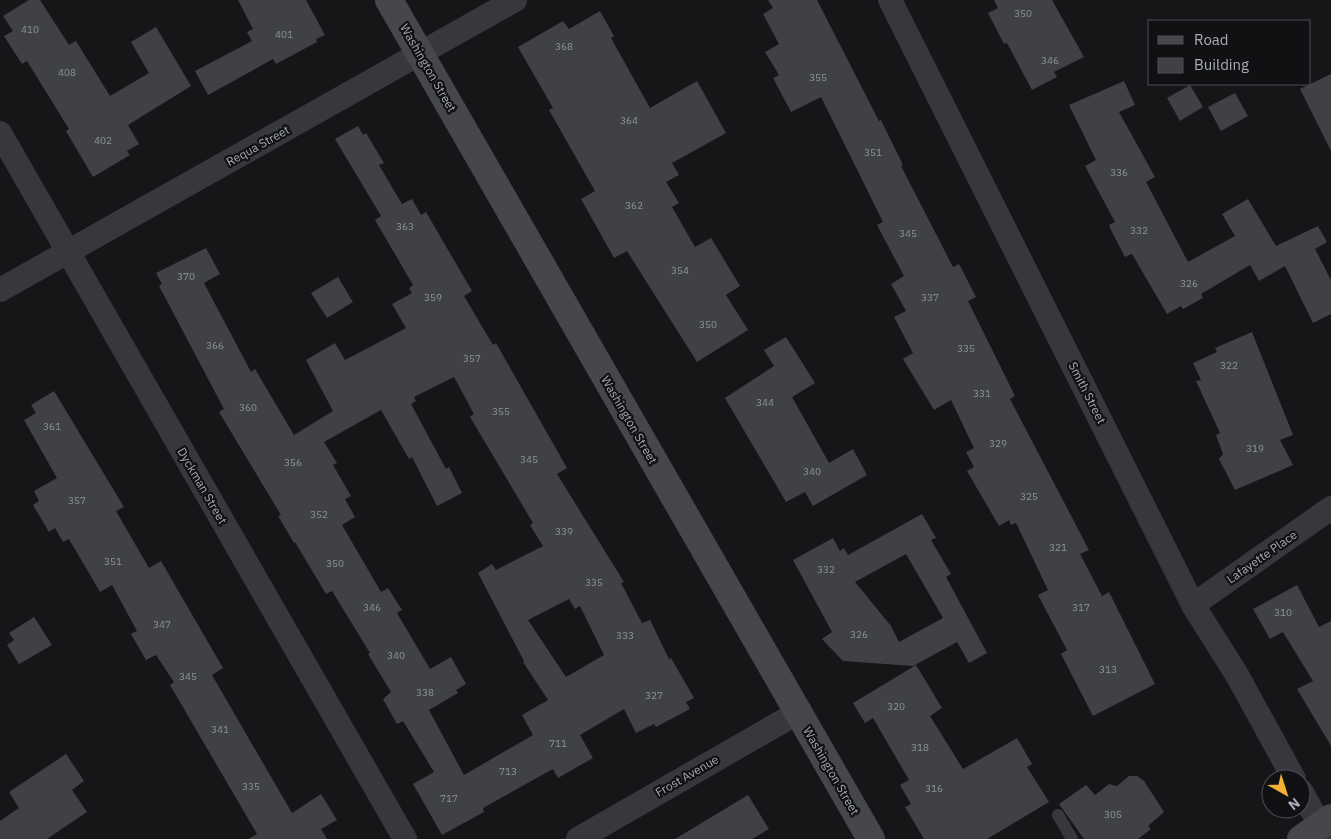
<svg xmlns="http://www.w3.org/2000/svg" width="1331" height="839" font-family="'IBM Plex Sans',sans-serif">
	<rect width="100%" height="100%" fill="#161618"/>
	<g fill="#404145" fill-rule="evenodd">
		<path d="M 29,0 L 40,0 L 69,45 L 76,41 L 110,96 L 149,73 L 131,42 L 156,27 L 191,86 L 128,125 L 139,144 L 127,151 L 130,155 L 93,177 L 66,131 L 69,129 L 27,61 L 22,64 L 4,36 L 13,31 L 3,16 Z"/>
		<path d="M 238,0 L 306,0 L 325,35 L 316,39 L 317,42 L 276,64 L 273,59 L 208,95 L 195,71 L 252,41 L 247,32 L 253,29 Z"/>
		<path d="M 768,0 L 817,0 L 879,121 L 881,120 L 903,165 L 901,166 L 953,267 L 959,264 L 976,297 L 968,301 L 1015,396 L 1010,399 L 1089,550 L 1080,554 L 1102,596 L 1109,592 L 1155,684 L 1093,716 L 1061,654 L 1067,650 L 1038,595 L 1048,590 L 1016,523 L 1011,525 L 1009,520 L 999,526 L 967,471 L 974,467 L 966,452 L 974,448 L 951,400 L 934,410 L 903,359 L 913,353 L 894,317 L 906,311 L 891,284 L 904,276 L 877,225 L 883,222 L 824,103 L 821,97 L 791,112 L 773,78 L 779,75 L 765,52 L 779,44 L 763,14 L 773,8 Z"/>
		<path d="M 994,0 L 1052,0 L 1084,57 L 1054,72 L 1057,77 L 1032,90 L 1007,43 L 1004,44 L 988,13 L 998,8 Z"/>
		<path d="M 600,11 L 614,36 L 611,38 L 650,108 L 697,81 L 726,133 L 672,163 L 679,175 L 666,182 L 679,203 L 672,207 L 695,247 L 711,238 L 740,286 L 726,295 L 748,330 L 697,362 L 627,251 L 614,258 L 581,199 L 595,191 L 549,110 L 553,108 L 518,47 L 563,21 L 569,29 Z"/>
		<path d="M 1331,74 L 1331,151 L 1300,89 Z"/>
		<path d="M 1124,81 L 1135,105 L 1119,112 L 1155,177 L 1146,182 L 1188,262 L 1235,236 L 1222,214 L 1248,199 L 1276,246 L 1318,226 L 1327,242 L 1315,249 L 1331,280 L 1331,314 L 1313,323 L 1285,266 L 1259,281 L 1250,265 L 1201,294 L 1203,298 L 1183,309 L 1181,306 L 1167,314 L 1132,254 L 1125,257 L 1110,228 L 1109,225 L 1115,222 L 1085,166 L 1096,160 L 1069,105 Z"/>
		<path d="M 1190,85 L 1203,107 L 1180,121 L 1167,98 Z"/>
		<path d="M 1235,93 L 1248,116 L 1221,131 L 1208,107 Z"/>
		<path d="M 358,126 L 363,135 L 366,133 L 384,163 L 379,165 L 402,204 L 412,199 L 421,215 L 426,212 L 472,291 L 464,296 L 493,345 L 496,343 L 567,468 L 557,474 L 624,582 L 621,583 L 642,623 L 650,620 L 669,659 L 671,658 L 694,698 L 686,702 L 690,709 L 656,727 L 654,724 L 636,733 L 624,709 L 580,735 L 593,758 L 558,778 L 553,769 L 483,808 L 484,812 L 442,835 L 413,784 L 434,772 L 403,721 L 397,724 L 383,699 L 391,692 L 368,654 L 370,653 L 332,591 L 326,594 L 295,542 L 294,543 L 278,516 L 281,515 L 219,412 L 224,409 L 159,286 L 162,284 L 156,273 L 206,248 L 220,274 L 204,283 L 251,372 L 255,369 L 294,435 L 333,411 L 306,360 L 335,343 L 345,360 L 406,328 L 392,304 L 412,293 L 409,288 L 413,285 L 375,220 L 381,216 L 335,139 ZM 454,377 L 474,414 L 470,417 L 533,523 L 530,525 L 543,546 L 496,570 L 492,564 L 478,573 L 524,661 L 523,662 L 548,700 L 522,715 L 533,735 L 464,775 L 429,710 L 458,693 L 456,690 L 466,684 L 451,657 L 430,669 L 397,613 L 402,610 L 388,588 L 381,592 L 342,525 L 355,517 L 345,499 L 351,496 L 333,465 L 337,463 L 324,442 L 381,410 L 409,459 L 412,457 L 437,506 L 462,493 L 449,467 L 446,469 L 411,404 L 416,401 L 414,397 ZM 569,599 L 575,609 L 580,606 L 604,655 L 566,677 L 528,620 Z"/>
		<path d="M 338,277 L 353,302 L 327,318 L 311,293 Z"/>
		<path d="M 1252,332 L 1293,435 L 1280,440 L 1293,465 L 1235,490 L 1219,459 L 1223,454 L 1216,435 L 1220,433 L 1196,381 L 1201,380 L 1193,363 L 1217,352 L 1215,348 Z"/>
		<path d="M 786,337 L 815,383 L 792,397 L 829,463 L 853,449 L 867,475 L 813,506 L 805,492 L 786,502 L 725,398 L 774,366 L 764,350 Z"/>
		<path d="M 54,391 L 124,507 L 116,511 L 149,568 L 161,561 L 223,668 L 212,675 L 292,813 L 321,794 L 337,820 L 321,829 L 327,839 L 248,839 L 257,834 L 170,685 L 174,682 L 156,655 L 146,660 L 131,634 L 137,631 L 112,585 L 100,592 L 69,539 L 63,542 L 55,528 L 49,532 L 33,505 L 39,501 L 34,491 L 57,478 L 24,420 L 36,413 L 31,405 Z"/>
		<path d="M 922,514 L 936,538 L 931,540 L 951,574 L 946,577 L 987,653 L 969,663 L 957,642 L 913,666 L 843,661 L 822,639 L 832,632 L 793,560 L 833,538 L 840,551 L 844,548 L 848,555 ZM 906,554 L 943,618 L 899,642 L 891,626 L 855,582 Z"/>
		<path d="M 1297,585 L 1319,627 L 1331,621 L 1331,746 L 1297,689 L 1313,681 L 1283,632 L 1270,639 L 1253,609 Z"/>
		<path d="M 34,617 L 52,645 L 19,664 L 7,645 L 14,640 L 9,633 Z"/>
		<path d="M 916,665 L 942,708 L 930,716 L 963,769 L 1017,738 L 1032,764 L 1027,767 L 1049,802 L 987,839 L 924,839 L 905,807 L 911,804 L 900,785 L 909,780 L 873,718 L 865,723 L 853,703 Z"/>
		<path d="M 66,754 L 84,781 L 72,790 L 87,812 L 47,839 L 0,839 L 0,821 L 19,808 L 9,792 Z"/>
		<path d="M 1129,776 L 1137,776 L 1144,781 L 1164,812 L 1148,826 L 1151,829 L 1138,839 L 1084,839 L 1059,804 L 1086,785 L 1095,795 L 1109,784 L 1117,786 Z"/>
		<path d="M 748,795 L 769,829 L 752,839 L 675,839 Z"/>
	</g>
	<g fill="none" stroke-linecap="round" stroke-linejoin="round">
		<path stroke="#37383d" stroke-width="12" d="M 1058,815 L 1072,839"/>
		<g stroke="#37383d" stroke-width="24">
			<path d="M 890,0 L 1193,605 L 1237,675 L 1294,779"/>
			<path d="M 0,133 L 405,839"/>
			<path d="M 0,290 L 515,0"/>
			<path d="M 1193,605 L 1331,508"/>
			<path d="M 1301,791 L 1328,839"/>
			<path d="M 578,839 L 797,713"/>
		</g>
		<g stroke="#45474d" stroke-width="28">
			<path d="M 389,0 L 871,839"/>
			<path d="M 1301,839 L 1331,818"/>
		</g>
	</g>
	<g text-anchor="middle" stroke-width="4.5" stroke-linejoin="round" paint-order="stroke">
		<g font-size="10" fill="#8e929b">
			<text x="1023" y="17">350</text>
			<text x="30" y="33">410</text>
			<text x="284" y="38">401</text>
			<text x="564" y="50">368</text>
			<text x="1050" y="64">346</text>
			<text x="67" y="76">408</text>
			<text x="818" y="81">355</text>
			<text x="629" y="124">364</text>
			<text x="103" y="144">402</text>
			<text x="873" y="156">351</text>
			<text x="1119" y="176">336</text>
			<text x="634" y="209">362</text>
			<text x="405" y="230">363</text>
			<text x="1139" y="234">332</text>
			<text x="908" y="237">345</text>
			<text x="680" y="274">354</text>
			<text x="186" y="280">370</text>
			<text x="1189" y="287">326</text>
			<text x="433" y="301">359</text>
			<text x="930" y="301">337</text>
			<text x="708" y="328">350</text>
			<text x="215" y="349">366</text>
			<text x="966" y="352">335</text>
			<text x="472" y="362">357</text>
			<text x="1229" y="369">322</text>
			<text x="982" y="397">331</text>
			<text x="765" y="406">344</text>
			<text x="248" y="411">360</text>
			<text x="501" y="415">355</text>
			<text x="52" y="430">361</text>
			<text x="998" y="447">329</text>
			<text x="1255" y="452">319</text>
			<text x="529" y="463">345</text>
			<text x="293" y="466">356</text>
			<text x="812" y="475">340</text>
			<text x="1029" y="500">325</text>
			<text x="77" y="504">357</text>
			<text x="319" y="518">352</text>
			<text x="564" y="535">339</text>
			<text x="1058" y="551">321</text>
			<text x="113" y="565">351</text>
			<text x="335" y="567">350</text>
			<text x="826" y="573">332</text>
			<text x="594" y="586">335</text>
			<text x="372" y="611">346</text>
			<text x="1081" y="611">317</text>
			<text x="1283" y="616">310</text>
			<text x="162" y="628">347</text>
			<text x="859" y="638">326</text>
			<text x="625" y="639">333</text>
			<text x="396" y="659">340</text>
			<text x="1108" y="673">313</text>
			<text x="188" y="680">345</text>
			<text x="425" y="696">338</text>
			<text x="654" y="699">327</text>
			<text x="896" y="710">320</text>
			<text x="220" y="733">341</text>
			<text x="558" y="747">711</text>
			<text x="920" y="751">318</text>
			<text x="508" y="775">713</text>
			<text x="251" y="790">335</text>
			<text x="934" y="792">316</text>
			<text x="449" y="802">717</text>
			<text x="1113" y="818">305</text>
		</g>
		<g font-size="12" fill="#a8adb8" stroke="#111113">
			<text transform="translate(428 68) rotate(60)" y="4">Washington Street</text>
			<text transform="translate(258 146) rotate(-29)" y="4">Requa Street</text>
			<text transform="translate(1087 393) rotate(63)" y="4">Smith Street</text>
			<text transform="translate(629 420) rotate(60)" y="4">Washington Street</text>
			<text transform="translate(202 486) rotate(60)" y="4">Dyckman Street</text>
			<text transform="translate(1262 557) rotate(-35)" y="4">Lafayette Place</text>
			<text transform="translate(831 771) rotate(60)" y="4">Washington Street</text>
			<text transform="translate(687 776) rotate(-30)" y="4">Frost Avenue</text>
		</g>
	</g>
	<rect x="1148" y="20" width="162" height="65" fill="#111113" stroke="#4d4f55"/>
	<rect x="1158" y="36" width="25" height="8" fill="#45474d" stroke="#4d4f55"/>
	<text x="1194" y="45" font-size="15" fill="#a8adb8">Road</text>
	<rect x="1158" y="58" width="25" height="15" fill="#404145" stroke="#4d4f55"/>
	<text x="1194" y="70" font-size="15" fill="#a8adb8">Building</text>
	<g transform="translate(1286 794) rotate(141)"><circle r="24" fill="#111113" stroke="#4d4f55"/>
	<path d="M0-4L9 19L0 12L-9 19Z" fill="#f2b134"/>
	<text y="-8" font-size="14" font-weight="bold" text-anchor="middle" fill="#a8adb8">N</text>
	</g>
</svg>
